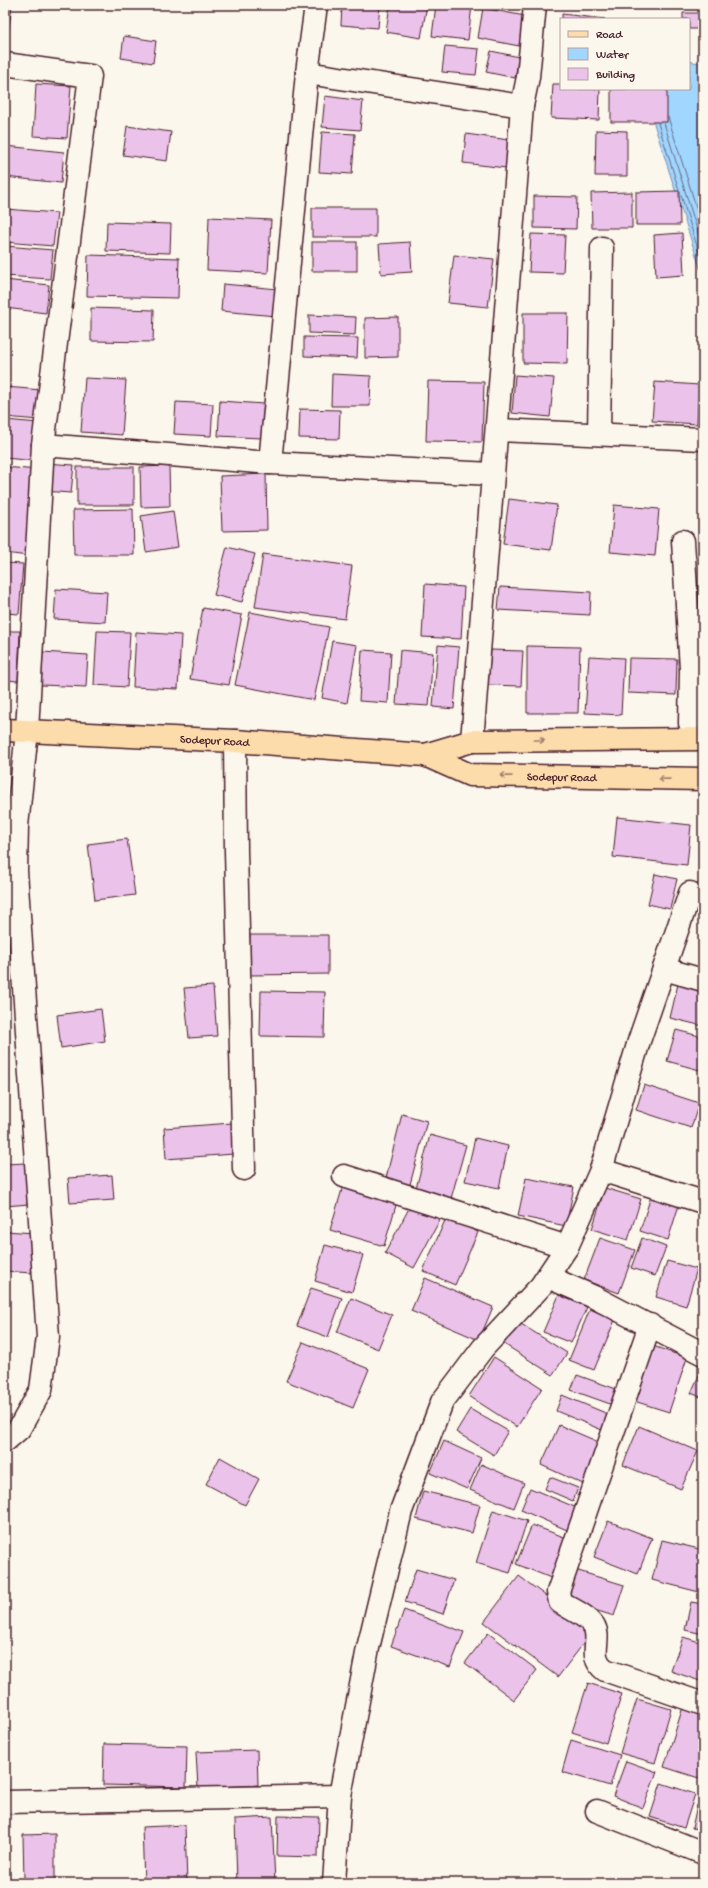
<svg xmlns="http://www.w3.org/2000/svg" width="708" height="1888" font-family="'Gochi Hand',sans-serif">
	<rect width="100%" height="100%" fill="#fbf7ec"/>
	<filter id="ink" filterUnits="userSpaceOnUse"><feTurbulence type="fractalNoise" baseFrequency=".025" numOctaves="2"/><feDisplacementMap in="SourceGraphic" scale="8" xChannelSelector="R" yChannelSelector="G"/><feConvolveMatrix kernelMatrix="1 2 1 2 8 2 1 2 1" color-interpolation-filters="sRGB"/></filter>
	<g filter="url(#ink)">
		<path fill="#a0d6ff" stroke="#7e8daa" d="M 689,61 L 703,64 L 703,272 L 701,271 L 647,102 L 660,89 L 689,89 Z"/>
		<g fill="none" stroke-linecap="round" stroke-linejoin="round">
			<g stroke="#6c6880" stroke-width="1">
				<path d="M 668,117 L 703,229"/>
				<path d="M 658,123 L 679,190"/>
				<path d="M 664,123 L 703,249"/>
				<path d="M 680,192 L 703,265"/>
			</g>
		</g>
		<g fill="#eac2ea" stroke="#4a1f2b">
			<path d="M 5,5 L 12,5 L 6,49 L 5,49 Z"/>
			<path d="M 342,5 L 380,5 L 378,28 L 341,25 Z"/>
			<path d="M 390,5 L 427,5 L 421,38 L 386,32 Z"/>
			<path d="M 436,5 L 472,5 L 468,40 L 432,36 Z"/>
			<path d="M 483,8 L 525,16 L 519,46 L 478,38 Z"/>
			<path d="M 683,13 L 703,13 L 703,29 L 689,29 L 689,19 L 683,19 Z"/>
			<path d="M 562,14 L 605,19 L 562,19 Z"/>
			<path d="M 124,36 L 156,41 L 153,63 L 121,58 Z"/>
			<path d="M 445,46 L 479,49 L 476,75 L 442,72 Z"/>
			<path d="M 491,51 L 519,57 L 515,78 L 486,72 Z"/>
			<path d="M 36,84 L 71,86 L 67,138 L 33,136 Z"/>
			<path d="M 553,84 L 561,84 L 561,89 L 600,89 L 599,120 L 551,118 Z"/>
			<rect x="611" y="89" width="56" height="33"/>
			<path d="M 325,96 L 363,101 L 360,130 L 322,127 Z"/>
			<path d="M 127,126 L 171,132 L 167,161 L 123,155 Z"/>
			<path d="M 596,130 L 627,131 L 627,176 L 595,176 Z"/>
			<path d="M 322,132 L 355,134 L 352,174 L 319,172 Z"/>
			<path d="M 466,134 L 509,140 L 506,168 L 463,163 Z"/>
			<path d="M 5,146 L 64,152 L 61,183 L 5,177 Z"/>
			<path d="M 679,191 L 680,225 L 636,225 L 636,192 Z"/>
			<path d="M 632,192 L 632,228 L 592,228 L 591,193 Z"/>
			<path d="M 534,196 L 577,197 L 576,229 L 534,228 Z"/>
			<rect x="312" y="208" width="64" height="29"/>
			<path d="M 5,209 L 57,213 L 53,246 L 5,242 Z"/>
			<path d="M 209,217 L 271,220 L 268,273 L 207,270 Z"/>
			<path d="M 107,222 L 171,224 L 170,253 L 106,251 Z"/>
			<path d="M 682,233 L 684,275 L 656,277 L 654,235 Z"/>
			<path d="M 531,234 L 565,235 L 563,273 L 529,272 Z"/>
			<rect x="312" y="242" width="45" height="29"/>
			<path d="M 410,242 L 412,272 L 381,274 L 379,244 Z"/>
			<path d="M 5,246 L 53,250 L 50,279 L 5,276 Z"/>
			<path d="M 88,255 L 179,258 L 178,298 L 87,296 Z"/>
			<path d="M 454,255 L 494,259 L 488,307 L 448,303 Z"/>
			<path d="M 5,280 L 49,285 L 46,313 L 5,308 Z"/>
			<path d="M 223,284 L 278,289 L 276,316 L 221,311 Z"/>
			<path d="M 91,308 L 154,310 L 153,342 L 91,341 Z"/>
			<path d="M 523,313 L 568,313 L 567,364 L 523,363 Z"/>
			<path d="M 309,315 L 356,317 L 355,335 L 309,333 Z"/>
			<path d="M 398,317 L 398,357 L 365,358 L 365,318 Z"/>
			<path d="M 304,337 L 358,338 L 357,358 L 304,356 Z"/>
			<path d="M 332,374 L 371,376 L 370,406 L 331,406 Z"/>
			<path d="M 515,375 L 554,378 L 550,417 L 512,413 Z"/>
			<path d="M 85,378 L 126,380 L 122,435 L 81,432 Z"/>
			<path d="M 428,381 L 484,382 L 482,442 L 426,441 Z"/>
			<path d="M 655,382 L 699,385 L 697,424 L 652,421 Z"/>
			<path d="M 5,387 L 42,390 L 39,420 L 5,417 Z"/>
			<path d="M 220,401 L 264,404 L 261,438 L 218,436 Z"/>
			<path d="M 176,402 L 213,404 L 211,436 L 174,434 Z"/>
			<path d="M 300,409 L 340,410 L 339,439 L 299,438 Z"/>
			<path d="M 5,420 L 39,423 L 35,461 L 5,458 Z"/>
			<path d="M 45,463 L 74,465 L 71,493 L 43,491 Z"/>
			<path d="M 169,466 L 170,506 L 141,507 L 140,467 Z"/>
			<path d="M 5,467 L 37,470 L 28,556 L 5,553 Z"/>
			<rect x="77" y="467" width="57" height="38"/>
			<path d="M 266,474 L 267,530 L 222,531 L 220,476 Z"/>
			<path d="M 509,499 L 557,505 L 551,550 L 503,544 Z"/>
			<path d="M 614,505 L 659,509 L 655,556 L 610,552 Z"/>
			<path d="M 133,509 L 134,555 L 74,555 L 73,510 Z"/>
			<path d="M 173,511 L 178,547 L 146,552 L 141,516 Z"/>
			<path d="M 227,547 L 255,554 L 242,602 L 214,595 Z"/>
			<path d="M 263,554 L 352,566 L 345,619 L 255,607 Z"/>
			<path d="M 5,563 L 23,564 L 19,614 L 5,613 Z"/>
			<path d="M 425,584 L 464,587 L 461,639 L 422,637 Z"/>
			<path d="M 500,587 L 591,592 L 590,615 L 498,610 Z"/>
			<path d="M 56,589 L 107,592 L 105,622 L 54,619 Z"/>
			<path d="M 203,608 L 242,615 L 229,685 L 190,679 Z"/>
			<path d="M 250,612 L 329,627 L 314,700 L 235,685 Z"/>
			<path d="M 5,631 L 20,631 L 18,681 L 5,680 Z"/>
			<path d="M 97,631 L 130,632 L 127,687 L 94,685 Z"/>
			<path d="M 136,632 L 181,635 L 178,689 L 133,687 Z"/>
			<path d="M 332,641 L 357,645 L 347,703 L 322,698 Z"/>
			<path d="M 438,645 L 459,647 L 454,709 L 433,707 Z"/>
			<path d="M 527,646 L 580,647 L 578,713 L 527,713 Z"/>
			<path d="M 362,650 L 391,652 L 388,703 L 359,701 Z"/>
			<path d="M 400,650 L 433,653 L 429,706 L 396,704 Z"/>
			<path d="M 491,650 L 523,651 L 521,686 L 488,685 Z"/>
			<path d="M 43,652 L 88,655 L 86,687 L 41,685 Z"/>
			<path d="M 589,656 L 624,658 L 621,715 L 585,713 Z"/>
			<path d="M 629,658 L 677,659 L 676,695 L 628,693 Z"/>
			<path d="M 617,817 L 691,825 L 687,865 L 613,857 Z"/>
			<path d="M 127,839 L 135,895 L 95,900 L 88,844 Z"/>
			<path d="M 655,874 L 677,879 L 670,909 L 648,904 Z"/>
			<path d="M 250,935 L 328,935 L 328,974 L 250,975 Z"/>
			<path d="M 678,984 L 703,990 L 703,1026 L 670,1018 Z"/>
			<path d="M 213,986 L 217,1036 L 189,1038 L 184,988 Z"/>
			<path d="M 261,991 L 325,992 L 324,1037 L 260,1036 Z"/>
			<path d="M 101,1009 L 105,1041 L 61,1048 L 57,1015 Z"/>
			<path d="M 676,1030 L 703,1037 L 703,1071 L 667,1061 Z"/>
			<path d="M 644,1085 L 699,1103 L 691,1128 L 636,1110 Z"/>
			<path d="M 402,1114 L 427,1121 L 409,1188 L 385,1182 Z"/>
			<path d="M 232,1123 L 234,1154 L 166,1159 L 164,1128 Z"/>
			<path d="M 430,1135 L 466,1145 L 450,1202 L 415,1192 Z"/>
			<path d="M 475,1138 L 508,1146 L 499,1188 L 465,1181 Z"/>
			<path d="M 26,1163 L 29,1204 L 5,1206 L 5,1164 Z"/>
			<path d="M 112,1175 L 114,1200 L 70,1203 L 68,1178 Z"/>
			<path d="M 526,1178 L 574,1187 L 566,1226 L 518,1216 Z"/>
			<path d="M 343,1186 L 397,1202 L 384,1246 L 330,1230 Z"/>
			<path d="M 605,1188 L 641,1199 L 628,1240 L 592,1229 Z"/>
			<path d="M 651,1196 L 679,1205 L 668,1240 L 640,1231 Z"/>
			<path d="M 413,1201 L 442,1216 L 414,1268 L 385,1253 Z"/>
			<path d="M 446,1218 L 478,1232 L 455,1285 L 423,1271 Z"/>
			<path d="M 5,1231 L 35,1233 L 31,1273 L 5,1271 Z"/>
			<path d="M 600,1238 L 635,1250 L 619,1293 L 584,1280 Z"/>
			<path d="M 642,1238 L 666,1247 L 655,1276 L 631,1268 Z"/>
			<path d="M 325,1245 L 363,1255 L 352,1292 L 315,1281 Z"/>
			<path d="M 667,1261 L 697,1269 L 686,1306 L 656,1297 Z"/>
			<path d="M 425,1278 L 493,1307 L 479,1340 L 411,1311 Z"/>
			<path d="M 311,1288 L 342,1298 L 328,1337 L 297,1326 Z"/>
			<path d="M 559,1295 L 587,1307 L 571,1343 L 543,1332 Z"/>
			<path d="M 351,1298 L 392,1315 L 378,1349 L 337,1332 Z"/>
			<path d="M 590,1309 L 615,1320 L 594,1370 L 569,1360 Z"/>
			<path d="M 518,1322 L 567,1353 L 553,1375 L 504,1344 Z"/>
			<path d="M 303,1342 L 369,1369 L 353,1408 L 286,1381 Z"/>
			<path d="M 653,1346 L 687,1358 L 669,1412 L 634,1401 Z"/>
			<path d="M 494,1357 L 542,1388 L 517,1427 L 469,1396 Z"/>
			<path d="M 700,1373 L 703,1374 L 703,1398 L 691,1393 Z"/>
			<path d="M 577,1375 L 619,1390 L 613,1405 L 571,1390 Z"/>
			<path d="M 562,1395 L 608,1414 L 602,1430 L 556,1411 Z"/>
			<path d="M 470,1409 L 508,1431 L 494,1455 L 456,1432 Z"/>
			<path d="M 559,1425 L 601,1443 L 583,1484 L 541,1465 Z"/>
			<path d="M 639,1426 L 698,1451 L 681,1489 L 623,1465 Z"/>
			<path d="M 444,1441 L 481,1458 L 467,1489 L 430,1473 Z"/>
			<path d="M 220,1457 L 259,1479 L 245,1505 L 206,1484 Z"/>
			<path d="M 481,1464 L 524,1483 L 514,1508 L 470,1490 Z"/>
			<path d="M 550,1477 L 578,1488 L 573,1501 L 545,1489 Z"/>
			<path d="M 530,1488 L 577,1508 L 567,1530 L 521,1510 Z"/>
			<path d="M 423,1491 L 480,1505 L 472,1533 L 416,1519 Z"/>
			<path d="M 493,1510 L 527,1521 L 510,1573 L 476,1563 Z"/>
			<path d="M 608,1521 L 652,1538 L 638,1574 L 594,1557 Z"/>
			<path d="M 532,1525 L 572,1540 L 556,1580 L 516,1564 Z"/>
			<path d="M 702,1536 L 703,1593 L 652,1580 L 662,1540 L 699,1549 Z"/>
			<path d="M 416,1569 L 454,1580 L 443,1614 L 405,1602 Z"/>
			<path d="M 572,1569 L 624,1585 L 614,1616 L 562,1600 Z"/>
			<path d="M 519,1576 L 593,1631 L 558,1677 L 484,1622 Z"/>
			<path d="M 691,1602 L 703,1604 L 703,1634 L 685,1630 Z"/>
			<path d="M 404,1610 L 464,1632 L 450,1667 L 391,1646 Z"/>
			<path d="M 488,1633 L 537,1670 L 514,1700 L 465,1663 Z"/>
			<path d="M 683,1637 L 703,1643 L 703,1682 L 671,1671 Z"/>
			<path d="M 588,1683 L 622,1694 L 606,1743 L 572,1732 Z"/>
			<path d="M 637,1699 L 671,1709 L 655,1763 L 620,1753 Z"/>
			<path d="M 683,1707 L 703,1713 L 702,1779 L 664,1767 Z"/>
			<path d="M 571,1740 L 620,1755 L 610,1786 L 562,1772 Z"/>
			<path d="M 104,1744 L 187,1746 L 186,1787 L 103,1785 Z"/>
			<path d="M 257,1750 L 258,1785 L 198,1788 L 196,1752 Z"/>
			<path d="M 626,1761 L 657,1772 L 643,1808 L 613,1796 Z"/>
			<path d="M 661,1783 L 695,1794 L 684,1828 L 650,1817 Z"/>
			<path d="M 697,1805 L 703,1806 L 703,1830 L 692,1828 Z"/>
			<path d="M 278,1816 L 319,1817 L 318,1857 L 277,1856 Z"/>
			<path d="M 272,1817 L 275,1883 L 237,1883 L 235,1819 Z"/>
			<path d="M 185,1825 L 187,1883 L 144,1883 L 142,1827 Z"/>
			<path d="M 55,1834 L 55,1880 L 24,1881 L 23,1835 Z"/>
		</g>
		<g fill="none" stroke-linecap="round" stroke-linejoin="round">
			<defs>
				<g id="minor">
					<path d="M 5,64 L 90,76 L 43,445 L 27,731 L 17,826 L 16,871 L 48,1337 L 41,1390 L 19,1429 L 5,1441"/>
					<path d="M 307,73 L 522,106"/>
					<path d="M 497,430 L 703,439"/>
					<path d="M 599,434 L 602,248"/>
					<path d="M 43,445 L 270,463 L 307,73 L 316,5"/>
					<path d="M 270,463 L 492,474"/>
					<path d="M 683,541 L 691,669 L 690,723"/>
					<path d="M 235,741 L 236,851 L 244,1169"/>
					<path d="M 472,741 L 522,106 L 528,77 L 535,5"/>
					<path d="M 664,969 L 703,980"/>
					<path d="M 601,1170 L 703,1202"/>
					<path d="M 344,1176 L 567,1247"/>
					<path d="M 548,1277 L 594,1297 L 703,1354"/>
					<path d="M 650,1325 L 558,1592 L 560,1602 C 570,1609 587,1615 594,1626 C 602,1640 587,1656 605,1670 L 703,1704"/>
					<path d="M 5,1802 L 340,1796"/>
					<path d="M 597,1811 L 703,1853"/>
					<path d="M 334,1883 L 340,1796 L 368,1648 L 401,1511 L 442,1402 L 483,1348 L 541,1286 L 567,1247 L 601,1170 L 639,1041 L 690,893"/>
				</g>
				<g id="primary">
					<path id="s1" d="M 5,730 L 235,741 L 425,755"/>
					<path id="s2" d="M 703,739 L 472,741 L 425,755 L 470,775 L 703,779"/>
				</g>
			</defs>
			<use href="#minor" stroke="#4a1f2b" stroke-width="25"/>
			<use href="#primary" stroke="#4a1f2b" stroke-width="25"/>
			<use href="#minor" stroke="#fbf7ec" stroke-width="22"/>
			<use href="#primary" stroke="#fddcac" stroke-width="22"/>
		</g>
		<defs><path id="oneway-shaft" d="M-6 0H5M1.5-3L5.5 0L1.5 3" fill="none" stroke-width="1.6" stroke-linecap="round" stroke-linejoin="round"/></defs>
		<g stroke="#a47e6c">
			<use href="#oneway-shaft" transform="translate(539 740)"/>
			<use href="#oneway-shaft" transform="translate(506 776) rotate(-179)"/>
			<use href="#oneway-shaft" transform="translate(664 779) rotate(-179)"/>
		</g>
	</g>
	<g text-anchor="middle" stroke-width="3.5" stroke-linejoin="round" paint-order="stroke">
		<g font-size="12" fill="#4a1f2b" stroke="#fbf7ec">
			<text dy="4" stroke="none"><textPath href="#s1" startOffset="210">Sodepur Road</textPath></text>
			<text dy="4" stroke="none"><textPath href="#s2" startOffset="421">Sodepur Road</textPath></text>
		</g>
	</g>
	<rect width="708" height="1888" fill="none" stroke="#fbf7ec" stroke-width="20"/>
	<rect x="10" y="10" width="688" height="1868" fill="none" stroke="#4a1f2b" stroke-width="1.5" filter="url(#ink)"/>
	<rect x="560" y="18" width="130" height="72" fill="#fbf7ec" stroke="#b4a19f"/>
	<rect x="568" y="31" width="20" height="6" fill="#fddcac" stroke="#b4a19f"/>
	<text x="596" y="38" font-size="12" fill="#4a1f2b">Road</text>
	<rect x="568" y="48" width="20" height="12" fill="#a0d6ff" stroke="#b4a19f"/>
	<text x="596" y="58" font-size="12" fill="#4a1f2b">Water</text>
	<rect x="568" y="68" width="20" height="12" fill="#eac2ea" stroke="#b4a19f"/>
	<text x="596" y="78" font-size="12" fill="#4a1f2b">Building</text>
</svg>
